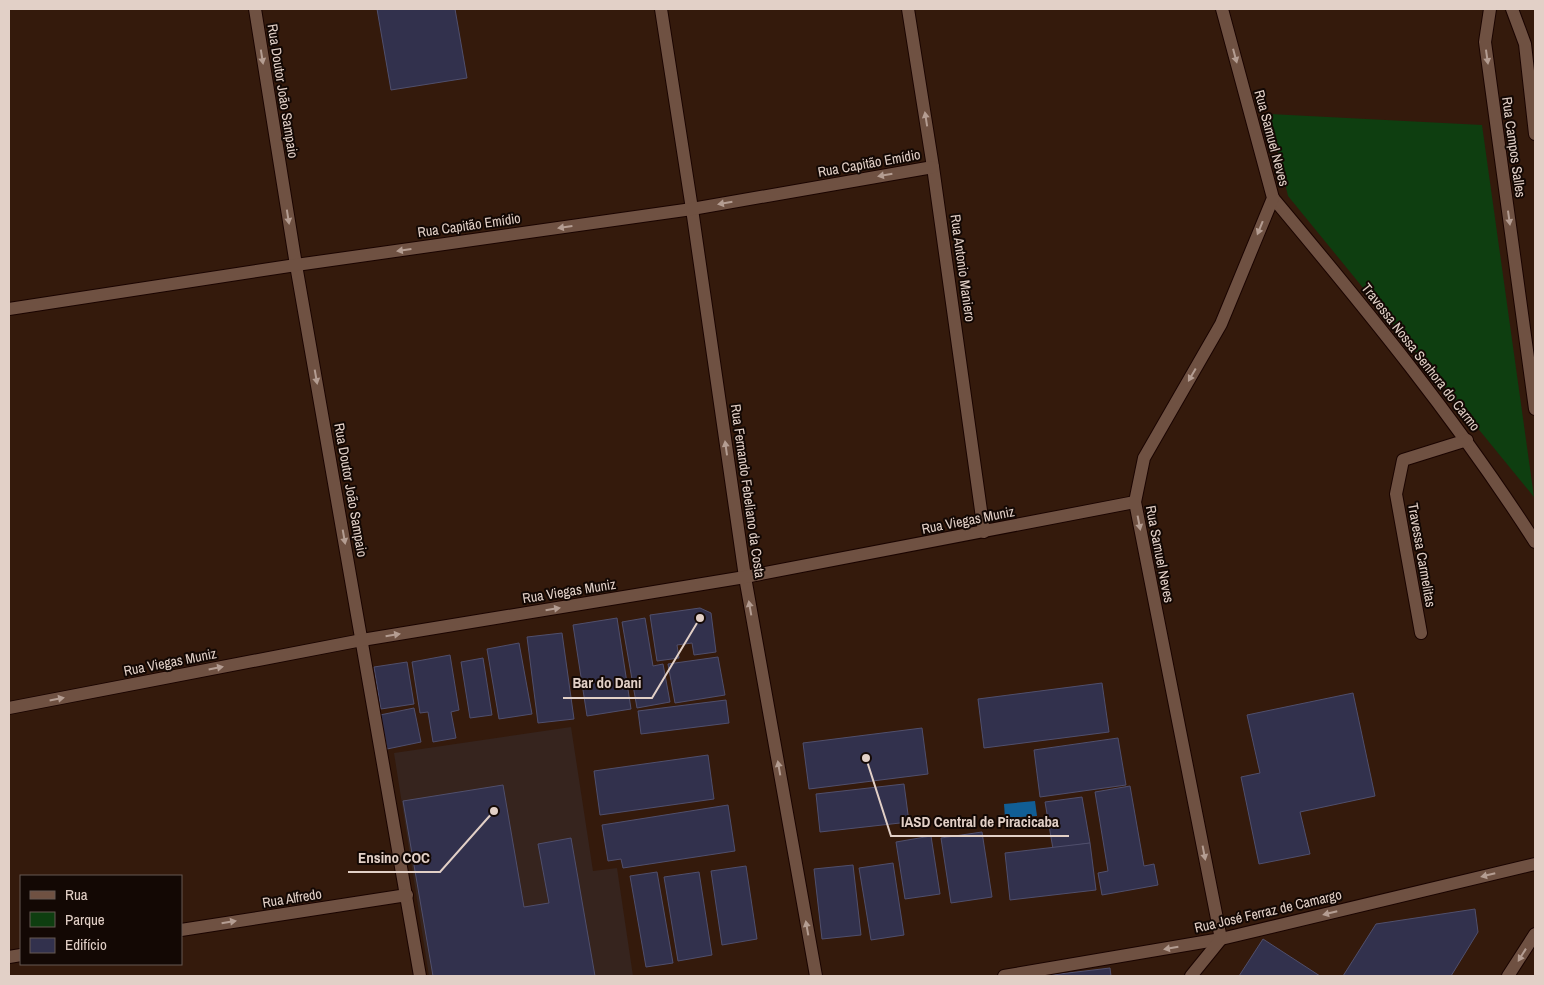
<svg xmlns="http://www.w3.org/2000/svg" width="1544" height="985" font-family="'Archivo Narrow',sans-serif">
	<rect width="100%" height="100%" fill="#341a0c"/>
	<path fill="#36241e" d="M 571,727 L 593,871 L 617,868 L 633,976 L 429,976 L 394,753 Z"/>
	<path fill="#0e3e10" d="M 1269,114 L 1482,125 L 1534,497 L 1288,196 Z"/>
	<path fill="#115e95" d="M 1035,801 L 1037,816 L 1005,818 L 1004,804 Z"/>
	<g fill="#32314d" stroke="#504f6c">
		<path d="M 377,9 L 455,9 L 467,78 L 391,90 Z"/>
		<path d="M 700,608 L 711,613 L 716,652 L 694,655 L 692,643 L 677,645 L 679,658 L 657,661 L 650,615 Z"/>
		<path d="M 617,618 L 631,709 L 587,716 L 573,625 Z"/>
		<path d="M 645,618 L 653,666 L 663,664 L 670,702 L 637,708 L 622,622 Z"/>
		<path d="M 562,633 L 574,719 L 538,723 L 527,637 Z"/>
		<path d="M 519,643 L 532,714 L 499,719 L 487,649 Z"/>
		<path d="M 450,655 L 459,710 L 451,712 L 456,738 L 433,742 L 428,712 L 420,713 L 412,662 Z"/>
		<path d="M 718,657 L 725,695 L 675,703 L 668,664 Z"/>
		<path d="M 483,658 L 492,715 L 470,718 L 461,662 Z"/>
		<path d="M 407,662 L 414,704 L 381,709 L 374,667 Z"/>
		<path d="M 1102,683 L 1109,732 L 984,748 L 978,699 Z"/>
		<path d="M 1353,693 L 1375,796 L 1300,812 L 1310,854 L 1259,864 L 1241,777 L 1260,773 L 1247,715 Z"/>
		<path d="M 726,700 L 729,723 L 641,734 L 638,711 Z"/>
		<path d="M 414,708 L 421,742 L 387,749 L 380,715 Z"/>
		<path d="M 922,728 L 928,774 L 809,789 L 803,743 Z"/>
		<path d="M 1118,738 L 1126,785 L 1040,797 L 1034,750 Z"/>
		<path d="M 708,755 L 714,799 L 600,815 L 594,771 Z"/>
		<path d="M 904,784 L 909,822 L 820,832 L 816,794 Z"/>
		<path d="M 503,785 L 524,907 L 549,903 L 538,844 L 571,838 L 595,976 L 433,976 L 403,801 Z"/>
		<path d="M 1130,786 L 1144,866 L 1154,864 L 1158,885 L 1102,895 L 1098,873 L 1108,871 L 1095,792 Z"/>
		<path d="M 1082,797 L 1090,843 L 1053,849 L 1045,802 Z"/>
		<path d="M 728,805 L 735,851 L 623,868 L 621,859 L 608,861 L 602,825 Z"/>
		<path d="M 982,832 L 992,897 L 951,903 L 941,838 Z"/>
		<path d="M 931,836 L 940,894 L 905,899 L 896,842 Z"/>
		<path d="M 1090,843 L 1096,890 L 1010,900 L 1005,853 Z"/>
		<path d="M 893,863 L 904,935 L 871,940 L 859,868 Z"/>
		<path d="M 853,865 L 861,935 L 822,939 L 814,869 Z"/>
		<path d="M 746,866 L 757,939 L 722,945 L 711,871 Z"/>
		<path d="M 657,872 L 673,963 L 646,967 L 630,876 Z"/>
		<path d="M 699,872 L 712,955 L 678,961 L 664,877 Z"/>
		<path d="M 1475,909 L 1478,932 L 1451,976 L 1343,976 L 1376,924 Z"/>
		<path d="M 1263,939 L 1320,976 L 1239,976 Z"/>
		<path d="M 1110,968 L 1111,976 L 1043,976 Z"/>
	</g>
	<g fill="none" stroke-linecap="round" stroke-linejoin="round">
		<defs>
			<g id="minor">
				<path d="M 255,9 L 296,265 L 420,976"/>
				<path d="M 661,9 L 692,209 L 745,577 L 816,976"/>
				<path d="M 908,9 L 933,167 L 984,532"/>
				<path d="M 1490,9 L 1485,42 L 1535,409"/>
				<path d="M 1512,9 L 1525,44 L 1535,134"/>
				<path d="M 1273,198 C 1366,309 1457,420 1535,542"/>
				<path d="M 9,309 L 296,265 L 692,209 L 933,167"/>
				<path d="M 1421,633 L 1396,494 L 1403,460 L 1467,440"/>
				<path d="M 9,708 L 362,640 L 745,577 L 1135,502"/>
				<path d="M 181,930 L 407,895"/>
				<path d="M 9,957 L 21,955"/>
				<path d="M 1004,976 L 1221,939 L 1535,864"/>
				<path d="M 1191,976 L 1221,939 L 1135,502 L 1144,458 L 1221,324 L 1273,198 L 1222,9"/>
			</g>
			<path id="tertiary" d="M 1508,976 L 1535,934"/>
		</defs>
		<use href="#minor" stroke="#1a0400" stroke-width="14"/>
		<use href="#tertiary" stroke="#1a0400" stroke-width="14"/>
		<use href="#minor" stroke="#6f5142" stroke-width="12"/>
		<use href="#tertiary" stroke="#6f5142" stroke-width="12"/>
	</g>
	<defs><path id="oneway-solid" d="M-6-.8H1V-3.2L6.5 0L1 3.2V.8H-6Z" transform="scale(1.25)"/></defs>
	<g fill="#b49d92">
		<use href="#oneway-solid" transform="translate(1235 56) rotate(75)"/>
		<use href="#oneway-solid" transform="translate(262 57) rotate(81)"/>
		<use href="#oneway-solid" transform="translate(1487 57) rotate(82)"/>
		<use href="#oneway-solid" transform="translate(926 119) rotate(-99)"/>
		<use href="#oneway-solid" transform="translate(885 175) rotate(170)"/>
		<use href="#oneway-solid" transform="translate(725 203) rotate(170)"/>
		<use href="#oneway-solid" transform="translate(288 217) rotate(81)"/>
		<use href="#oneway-solid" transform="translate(1509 218) rotate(82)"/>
		<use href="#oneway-solid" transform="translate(565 227) rotate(172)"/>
		<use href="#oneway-solid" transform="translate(1260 228) rotate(112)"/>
		<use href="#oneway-solid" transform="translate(404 250) rotate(172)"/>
		<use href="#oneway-solid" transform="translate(1192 375) rotate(120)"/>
		<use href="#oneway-solid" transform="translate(316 377) rotate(80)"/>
		<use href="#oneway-solid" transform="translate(726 448) rotate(-98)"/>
		<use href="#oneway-solid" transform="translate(1139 523) rotate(79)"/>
		<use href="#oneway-solid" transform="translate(344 537) rotate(80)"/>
		<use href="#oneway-solid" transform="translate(750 608) rotate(-100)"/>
		<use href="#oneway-solid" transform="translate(553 609) rotate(-9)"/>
		<use href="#oneway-solid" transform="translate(393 635) rotate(-9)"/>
		<use href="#oneway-solid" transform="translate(216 668) rotate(-11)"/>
		<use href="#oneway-solid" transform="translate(57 699) rotate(-11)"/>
		<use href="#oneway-solid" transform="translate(779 768) rotate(-100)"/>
		<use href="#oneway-solid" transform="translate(1204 853) rotate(79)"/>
		<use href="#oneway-solid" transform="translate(1488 875) rotate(166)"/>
		<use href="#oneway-solid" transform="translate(1330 913) rotate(166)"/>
		<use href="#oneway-solid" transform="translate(229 922) rotate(-9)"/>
		<use href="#oneway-solid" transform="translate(807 928) rotate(-100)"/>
		<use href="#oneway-solid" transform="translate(1171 948) rotate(170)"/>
		<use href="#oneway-solid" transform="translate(1522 955) rotate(122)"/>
	</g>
	<g text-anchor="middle" stroke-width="4" stroke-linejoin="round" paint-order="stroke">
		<g font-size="14" fill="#e2d0c7" stroke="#130804">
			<text transform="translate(283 91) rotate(81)" y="5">Rua Doutor João Sampaio</text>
			<text transform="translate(1272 138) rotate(75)" y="5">Rua Samuel Neves</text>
			<text transform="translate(1514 147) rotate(82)" y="5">Rua Campos Salles</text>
			<text transform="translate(869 163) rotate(-10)" y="5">Rua Capitão Emídio</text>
			<text transform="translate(469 225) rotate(-8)" y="5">Rua Capitão Emídio</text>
			<text transform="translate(963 268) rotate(82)" y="5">Rua Antonio Maniero</text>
			<text transform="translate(1421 357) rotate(52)" y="5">Travessa Nossa Senhora do Carmo</text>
			<text transform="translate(351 490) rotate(80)" y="5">Rua Doutor João Sampaio</text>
			<text transform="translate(748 491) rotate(82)" y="5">Rua Fernando Febeliano da Costa</text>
			<text transform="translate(968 520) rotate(-11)" y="5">Rua Viegas Muniz</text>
			<text transform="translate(1160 554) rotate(79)" y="5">Rua Samuel Neves</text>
			<text transform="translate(1422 555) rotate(80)" y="5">Travessa Carmelitas</text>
			<text transform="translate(569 591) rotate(-9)" y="5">Rua Viegas Muniz</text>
			<text transform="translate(170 662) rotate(-11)" y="5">Rua Viegas Muniz</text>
			<text transform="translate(292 898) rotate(-9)" y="5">Rua Alfredo</text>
			<text transform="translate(1268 911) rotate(-13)" y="5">Rua José Ferraz de Camargo</text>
		</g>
	</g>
	<path fill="none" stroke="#e2d0c7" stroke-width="2" d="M700 618L652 698H563M866 758L891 836H1069M494 811L440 872H348"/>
	<g fill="#e2d0c7" stroke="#130804" stroke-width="2">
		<circle cx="700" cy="618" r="5"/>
		<circle cx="866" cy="758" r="5"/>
		<circle cx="494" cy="811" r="5"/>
	</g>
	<g font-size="15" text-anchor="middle" font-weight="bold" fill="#e2d0c7" stroke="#130804" stroke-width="4" stroke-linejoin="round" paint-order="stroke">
		<text x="607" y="688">Bar do Dani</text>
		<text x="980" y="827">IASD Central de Piracicaba</text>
		<text x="394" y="863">Ensino COC</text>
	</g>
	<rect width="1544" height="985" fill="none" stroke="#e2d0c7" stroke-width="20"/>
	<rect x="20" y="875" width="162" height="90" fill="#130804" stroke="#665852"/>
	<rect x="30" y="891" width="25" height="8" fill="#6f5142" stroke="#665852"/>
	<text x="65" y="900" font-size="15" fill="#e2d0c7">Rua</text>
	<rect x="30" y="912" width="25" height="15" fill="#0e3e10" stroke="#665852"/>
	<text x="65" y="925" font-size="15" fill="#e2d0c7">Parque</text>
	<rect x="30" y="938" width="25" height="15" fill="#32314d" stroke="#665852"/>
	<text x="65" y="950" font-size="15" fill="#e2d0c7">Edifício</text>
</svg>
